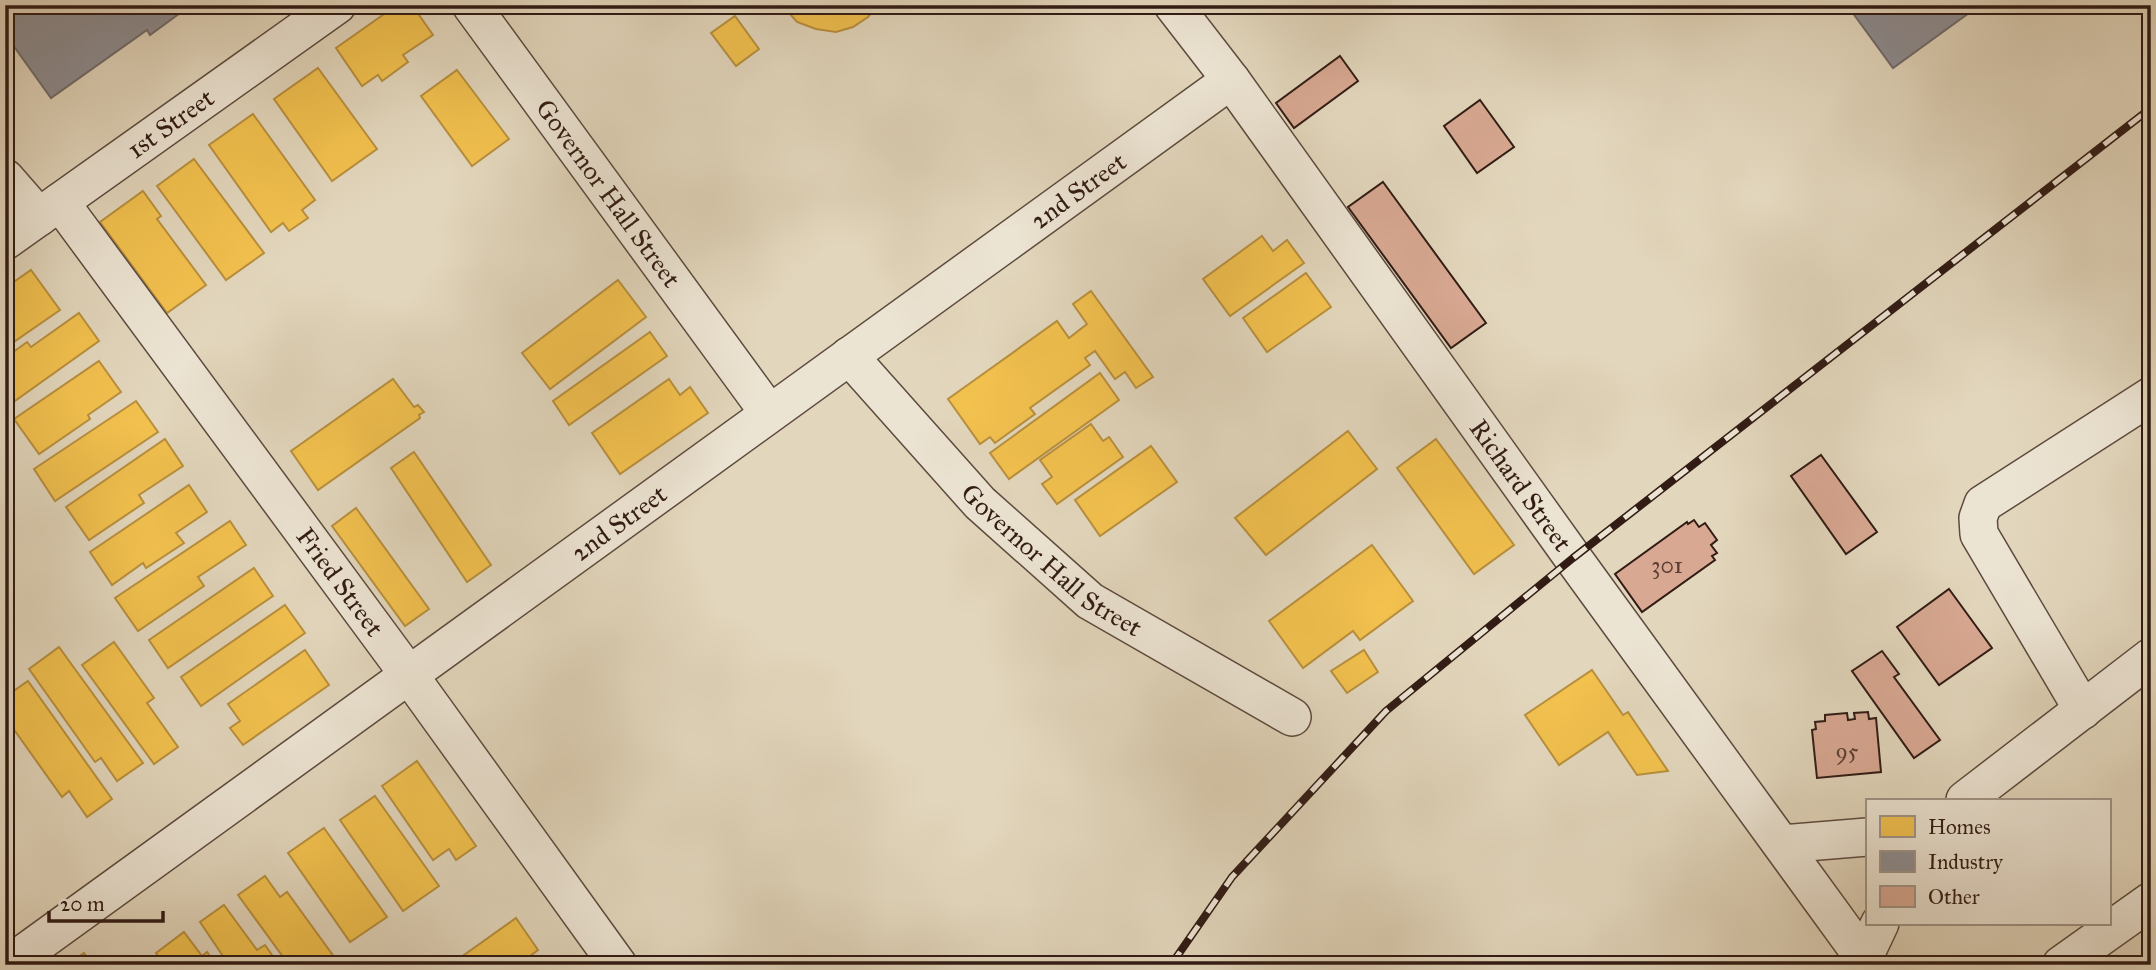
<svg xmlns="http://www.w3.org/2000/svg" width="2156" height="970" font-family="'IM FELL Great Primer',serif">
	<rect width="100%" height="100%" fill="#e2d6bc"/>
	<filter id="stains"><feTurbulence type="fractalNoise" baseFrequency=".00286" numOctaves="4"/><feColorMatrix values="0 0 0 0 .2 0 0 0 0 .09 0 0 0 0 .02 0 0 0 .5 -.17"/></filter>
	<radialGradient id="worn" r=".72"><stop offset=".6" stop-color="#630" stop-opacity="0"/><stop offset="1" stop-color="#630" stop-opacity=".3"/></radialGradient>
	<g fill="#f2c14e" stroke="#b88f3d" stroke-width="2">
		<path d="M 397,5 L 412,5 L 433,35 L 403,55 L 408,62 L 382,81 L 378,75 L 362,86 L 336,48 Z"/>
		<path d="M 782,5 L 878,5 L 868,17 L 853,27 L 836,32 L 816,29 L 797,22 Z"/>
		<path d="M 735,16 L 759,49 L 736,66 L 711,33 Z"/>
		<path d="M 318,68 L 377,149 L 332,181 L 274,99 Z"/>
		<path d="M 457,70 L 509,139 L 472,166 L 421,96 Z"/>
		<path d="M 253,114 L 315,200 L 302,210 L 308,218 L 289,231 L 283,223 L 271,232 L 209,145 Z"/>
		<path d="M 194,159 L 264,253 L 226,280 L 157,186 Z"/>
		<path d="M 143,191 L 161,216 L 157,219 L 206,285 L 167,313 L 100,222 Z"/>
		<path d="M 1262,236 L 1273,251 L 1287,240 L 1304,263 L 1230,316 L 1203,279 Z"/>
		<path d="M 31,270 L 60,310 L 5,348 L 5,288 Z"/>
		<path d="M 1306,273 L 1331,307 L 1267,352 L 1243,318 Z"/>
		<path d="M 618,280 L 646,317 L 550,389 L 522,353 Z"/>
		<path d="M 1091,291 L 1153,377 L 1136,388 L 1125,372 L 1115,379 L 1095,351 L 1085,358 L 1090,365 L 1030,408 L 1035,414 L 995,443 L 990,437 L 980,444 L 948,399 L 1057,321 L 1069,338 L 1087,324 L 1073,304 Z"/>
		<path d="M 79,313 L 99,341 L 5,408 L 5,358 L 27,342 L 31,347 Z"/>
		<path d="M 650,332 L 667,356 L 569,425 L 553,401 Z"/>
		<path d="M 99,361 L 121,392 L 88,415 L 90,419 L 39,454 L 14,419 Z"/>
		<path d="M 1100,373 L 1119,400 L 1009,479 L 990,453 Z"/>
		<path d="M 393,379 L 414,407 L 418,405 L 424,412 L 419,415 L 420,418 L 318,490 L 291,451 Z"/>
		<path d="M 669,379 L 680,395 L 690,387 L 708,413 L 620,474 L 592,433 Z"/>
		<path d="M 136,401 L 158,432 L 55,501 L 34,469 Z"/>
		<path d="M 1091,424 L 1103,441 L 1109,437 L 1123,457 L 1057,504 L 1042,484 L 1052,477 L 1040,460 Z"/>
		<path d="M 1348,431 L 1377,469 L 1266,555 L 1235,518 Z"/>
		<path d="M 165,439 L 183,466 L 139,495 L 144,503 L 89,540 L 66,507 Z"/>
		<path d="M 1436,439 L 1514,545 L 1474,574 L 1397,468 Z"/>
		<path d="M 1151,446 L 1177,482 L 1100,536 L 1075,500 Z"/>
		<path d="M 414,452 L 491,565 L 467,582 L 391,468 Z"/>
		<path d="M 189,485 L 207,512 L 176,533 L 184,543 L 146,568 L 143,563 L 112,585 L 90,552 Z"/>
		<path d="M 356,508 L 429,609 L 405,626 L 332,526 Z"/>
		<path d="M 230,521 L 246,545 L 198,577 L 204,586 L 138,631 L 115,598 Z"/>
		<path d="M 1372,545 L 1413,601 L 1360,640 L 1353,631 L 1303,668 L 1269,621 Z"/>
		<path d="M 254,568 L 273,596 L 168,668 L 149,640 Z"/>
		<path d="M 285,605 L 305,633 L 201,706 L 181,677 Z"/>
		<path d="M 114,642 L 154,698 L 147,703 L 178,747 L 154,764 L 82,665 Z"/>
		<path d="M 59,647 L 143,763 L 117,781 L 101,758 L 95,762 L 29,669 Z"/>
		<path d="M 305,650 L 329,685 L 243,745 L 230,728 L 240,721 L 228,704 Z"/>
		<path d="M 1364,650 L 1378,672 L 1347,693 L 1331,671 Z"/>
		<path d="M 1592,670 L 1623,715 L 1628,712 L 1668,771 L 1637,775 L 1608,732 L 1559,765 L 1525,715 Z"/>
		<path d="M 28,681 L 112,799 L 87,817 L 69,791 L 62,797 L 5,717 L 5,697 Z"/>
		<path d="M 417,761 L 476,846 L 456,860 L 449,849 L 433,860 L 382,786 Z"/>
		<path d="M 375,796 L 439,886 L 403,911 L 340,820 Z"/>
		<path d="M 324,828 L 387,917 L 350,942 L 288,853 Z"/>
		<path d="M 265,876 L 280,897 L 287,892 L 340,965 L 289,965 L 238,895 Z"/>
		<path d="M 224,905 L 257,950 L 265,945 L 279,965 L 229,965 L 200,922 Z"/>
		<path d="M 516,918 L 538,950 L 518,965 L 450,965 Z"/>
		<path d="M 184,932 L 202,956 L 207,952 L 216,965 L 164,965 L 156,953 Z"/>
		<path d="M 84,953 L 92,965 L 68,965 Z"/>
	</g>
	<g fill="#8d8d92" stroke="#716b6c" stroke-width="2">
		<path d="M 5,5 L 191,5 L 150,35 L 147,30 L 51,98 L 5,34 Z"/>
		<path d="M 1847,5 L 1980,5 L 1893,68 Z"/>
	</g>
	<g fill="#d8a892" stroke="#311b14" stroke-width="2">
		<path d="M 1340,56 L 1358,81 L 1294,128 L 1276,103 Z"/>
		<path d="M 1480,100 L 1514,147 L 1477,173 L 1444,126 Z"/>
		<path d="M 1383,182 L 1486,323 L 1451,348 L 1348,207 Z"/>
		<path d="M 1821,455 L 1877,532 L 1846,554 L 1791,476 Z"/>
		<path d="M 1694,520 L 1699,527 L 1705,523 L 1717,540 L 1711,545 L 1717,553 L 1712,556 L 1715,560 L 1642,612 L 1615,574 L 1687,522 L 1688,524 Z"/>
		<path d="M 1949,589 L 1992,648 L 1939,685 L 1897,627 Z"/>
		<path d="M 1882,651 L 1899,674 L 1894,677 L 1940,740 L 1914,758 L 1852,671 Z"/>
		<path d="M 1868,712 L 1869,719 L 1876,718 L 1881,772 L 1817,778 L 1812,730 L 1816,729 L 1815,722 L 1825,721 L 1825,715 L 1847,713 L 1848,720 L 1855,719 L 1854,713 Z"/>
	</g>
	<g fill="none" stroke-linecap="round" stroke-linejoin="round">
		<defs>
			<g id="minor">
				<path id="s1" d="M 471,5 L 769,413"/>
				<path id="s2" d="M 1173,5 L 1231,80 L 1573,558 L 1869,965"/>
				<path d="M 5,178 L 39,217"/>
				<path id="s3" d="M 60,202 L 409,675 L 618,965"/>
				<path id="s4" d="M 5,241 L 337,5"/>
				<path id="s5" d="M 849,356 L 980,503 L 1090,601 L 1292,717"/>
				<path d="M 2083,710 L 1979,534 L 1978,518 L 1983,504 L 2151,396"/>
				<path d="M 1965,800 L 2151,657"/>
				<path d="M 1782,844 L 1867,837"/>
				<path d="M 1864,957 L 1880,923"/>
				<path id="s6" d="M 8,965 L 1231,80"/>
				<path d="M 2061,965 L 2151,901"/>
			</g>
		</defs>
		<use href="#minor" stroke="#5d4a3e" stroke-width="40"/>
		<use href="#minor" stroke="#ece4d3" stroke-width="37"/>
		<defs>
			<path id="rail" d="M 1171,965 L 1232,877 L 1386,711 L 1573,558 L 2151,108"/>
		</defs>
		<use href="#rail" stroke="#311b14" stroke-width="8"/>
		<use href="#rail" stroke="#ece4d3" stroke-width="5" stroke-dasharray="16" stroke-linecap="butt"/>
	</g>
	<g text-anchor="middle" stroke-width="7" stroke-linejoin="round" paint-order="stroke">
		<g font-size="23" fill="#5b3e34">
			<text x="1667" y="573">301</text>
			<text x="1847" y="759">95</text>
		</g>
		<g font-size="26" fill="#311b14" stroke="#ece4d3">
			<text dy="9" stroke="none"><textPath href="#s4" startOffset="203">1st Street</textPath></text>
			<text dy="9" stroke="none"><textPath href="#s6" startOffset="1321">2nd Street</textPath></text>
			<text dy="9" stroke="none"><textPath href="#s1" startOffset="233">Governor Hall Street</textPath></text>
			<text dy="9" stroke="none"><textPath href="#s2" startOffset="593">Richard Street</textPath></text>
			<text dy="9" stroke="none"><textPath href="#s6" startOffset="754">2nd Street</textPath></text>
			<text dy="9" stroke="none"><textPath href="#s5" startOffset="289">Governor Hall Street</textPath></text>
			<text dy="9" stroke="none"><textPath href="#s3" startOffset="472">Fried Street</textPath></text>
		</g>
	</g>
	<rect width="2156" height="970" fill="none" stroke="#e2d6bc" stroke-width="28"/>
	<rect x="7" y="7" width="2142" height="956" fill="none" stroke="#311b14" stroke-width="3.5"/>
	<rect x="14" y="14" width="2128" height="942" fill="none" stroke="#311b14" stroke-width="2"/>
	<rect x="1866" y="799" width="245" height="126" fill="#ece4d3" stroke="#a19487" stroke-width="2"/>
	<rect x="1880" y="816" width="35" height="21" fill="#f2c14e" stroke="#a19487" stroke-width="2"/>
	<text x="1928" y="834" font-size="21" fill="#311b14">Homes</text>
	<rect x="1880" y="851" width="35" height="21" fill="#8d8d92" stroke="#a19487" stroke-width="2"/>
	<text x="1928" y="869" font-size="21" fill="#311b14">Industry</text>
	<rect x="1880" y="886" width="35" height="21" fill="#d8a892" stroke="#a19487" stroke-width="2"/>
	<text x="1928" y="904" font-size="21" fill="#311b14">Other</text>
	<path d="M49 911v10h114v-10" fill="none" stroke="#311b14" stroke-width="3.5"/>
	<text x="60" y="911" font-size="21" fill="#311b14" stroke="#ece4d3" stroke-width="5" paint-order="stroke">20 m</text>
	<rect width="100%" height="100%" filter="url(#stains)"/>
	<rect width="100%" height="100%" fill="url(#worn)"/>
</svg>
